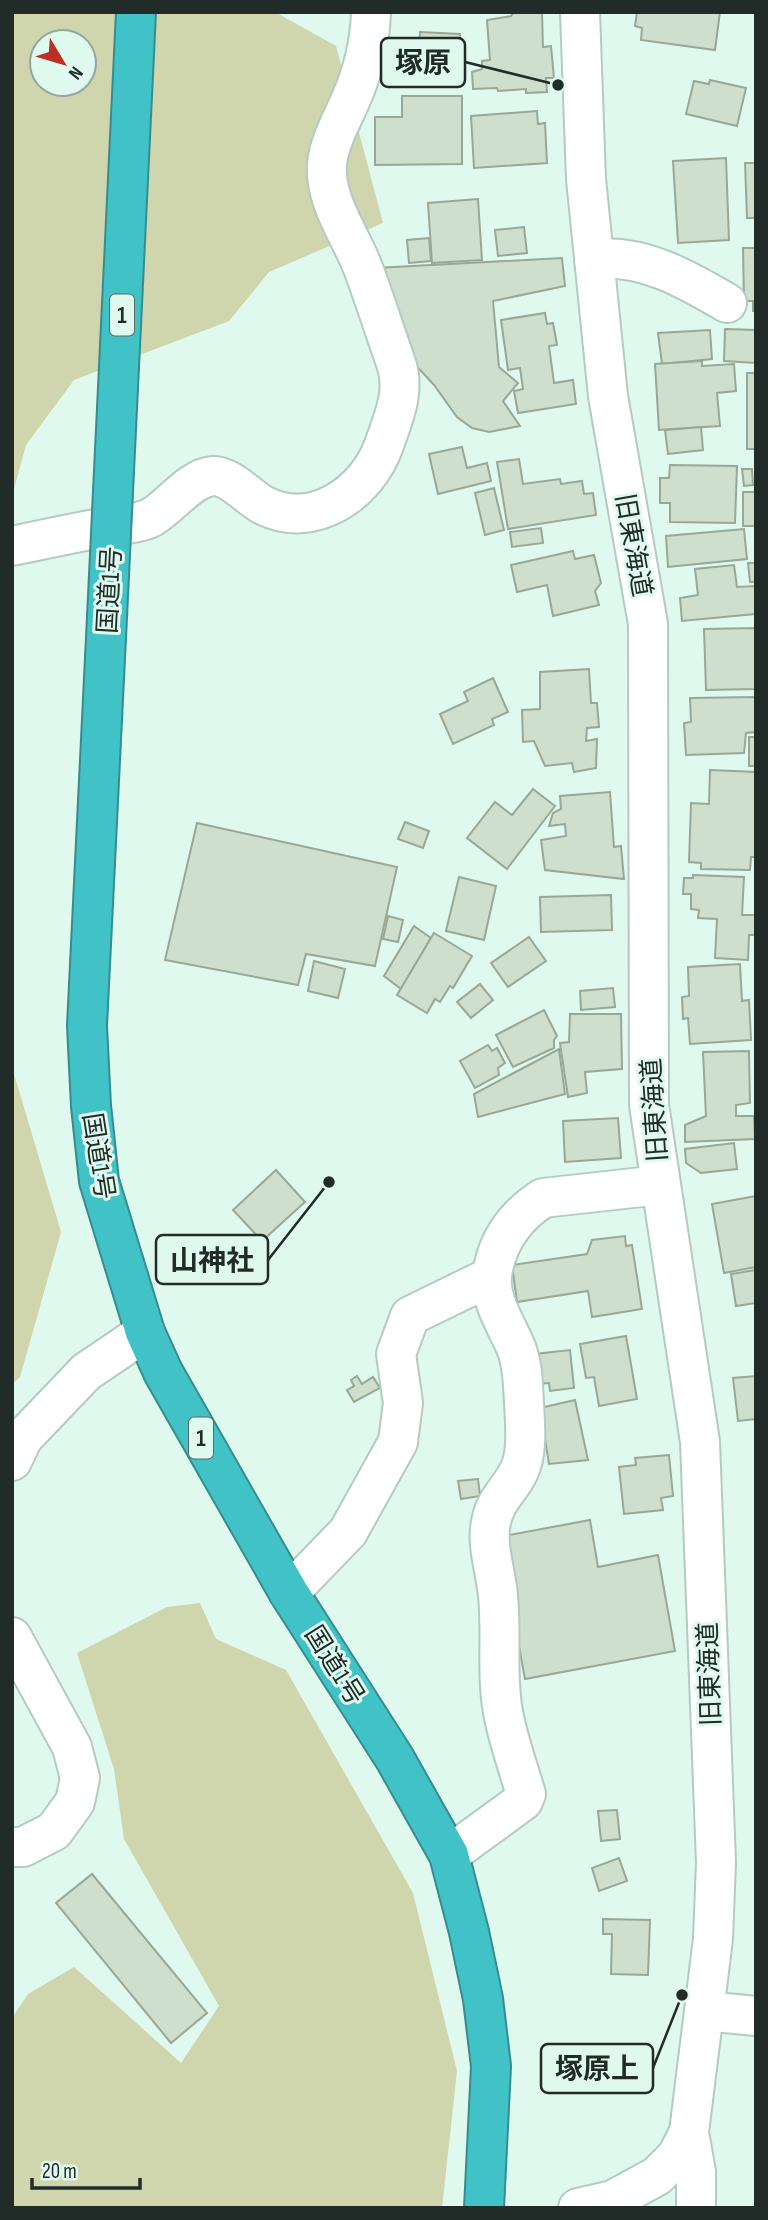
<svg xmlns="http://www.w3.org/2000/svg" width="768" height="2220" font-family="'Sofia Sans Condensed','Noto Sans JP',sans-serif">
	<rect width="100%" height="100%" fill="#dff9ef"/>
	<g fill="#cfd5ac" fill-rule="evenodd">
		<path d="M 12,12 L 275,12 L 336,46 L 383,223 L 269,272 L 229,321 L 74,380 L 26,445 L 12,496 ZM 42,42 L 84,42 L 84,84 L 42,84 Z"/>
		<path d="M 12,1067 L 61,1232 L 20,1377 L 12,1384 Z"/>
		<path d="M 200,1603 L 216,1639 L 286,1670 L 413,1893 L 457,2071 L 442,2208 L 12,2208 L 12,2018 L 28,1994 L 74,1967 L 181,2063 L 219,2006 L 124,1839 L 114,1769 L 77,1653 L 167,1607 Z"/>
	</g>
	<g fill="#cfdfcd" stroke="#98a796" stroke-width="2">
		<path d="M 514,12 L 542,12 L 543,47 L 551,46 L 554,78 L 546,78 L 547,92 L 526,93 L 526,89 L 498,91 L 497,88 L 473,89 L 472,72 L 482,69 L 482,61 L 490,60 L 487,20 L 511,16 Z"/>
		<path d="M 637,12 L 720,12 L 715,50 L 641,40 L 642,28 L 635,26 Z"/>
		<path d="M 420,32 L 460,34 L 459,86 L 418,85 Z"/>
		<path d="M 710,80 L 746,88 L 737,126 L 686,114 L 694,81 L 709,84 Z"/>
		<path d="M 402,96 L 462,96 L 462,164 L 375,165 L 375,117 L 402,117 Z"/>
		<path d="M 537,111 L 538,124 L 545,123 L 547,163 L 474,168 L 471,116 Z"/>
		<path d="M 726,158 L 729,240 L 678,243 L 673,161 Z"/>
		<path d="M 745,163 L 756,163 L 756,218 L 747,218 Z"/>
		<path d="M 478,199 L 482,260 L 432,263 L 428,203 Z"/>
		<path d="M 524,227 L 527,253 L 498,256 L 495,230 Z"/>
		<path d="M 429,238 L 431,261 L 409,263 L 407,240 Z"/>
		<path d="M 743,248 L 756,248 L 756,311 L 753,311 L 753,301 L 744,301 Z"/>
		<path d="M 562,258 L 565,286 L 493,301 L 499,367 L 518,383 L 503,401 L 520,426 L 489,432 L 472,428 L 457,417 L 434,385 L 409,358 L 376,268 Z"/>
		<path d="M 545,313 L 547,324 L 553,323 L 557,345 L 549,346 L 554,383 L 573,380 L 576,404 L 518,413 L 514,391 L 523,389 L 520,368 L 508,370 L 501,320 Z"/>
		<path d="M 725,329 L 756,330 L 756,363 L 724,361 Z"/>
		<path d="M 710,330 L 712,359 L 662,364 L 658,333 Z"/>
		<path d="M 702,361 L 702,366 L 734,364 L 736,391 L 717,393 L 720,426 L 659,430 L 655,364 Z"/>
		<rect x="747" y="373" width="9" height="76"/>
		<path d="M 701,427 L 703,450 L 668,454 L 665,430 Z"/>
		<path d="M 462,447 L 467,468 L 487,463 L 491,481 L 438,494 L 429,454 Z"/>
		<path d="M 519,459 L 523,484 L 560,479 L 561,484 L 582,481 L 584,494 L 593,493 L 596,515 L 508,529 L 497,462 Z"/>
		<path d="M 670,465 L 737,466 L 735,523 L 670,522 L 670,503 L 660,503 L 660,478 L 669,478 Z"/>
		<path d="M 742,469 L 752,469 L 753,485 L 744,486 Z"/>
		<path d="M 494,488 L 504,530 L 485,535 L 475,493 Z"/>
		<rect x="743" y="492" width="13" height="34"/>
		<path d="M 541,528 L 543,543 L 512,547 L 510,532 Z"/>
		<path d="M 744,529 L 747,559 L 668,567 L 666,536 Z"/>
		<path d="M 573,551 L 575,559 L 594,555 L 601,583 L 595,591 L 599,605 L 553,616 L 547,585 L 517,592 L 511,565 Z"/>
		<path d="M 756,554 L 756,582 L 750,582 L 748,563 L 755,563 Z"/>
		<path d="M 734,565 L 737,587 L 756,586 L 755,614 L 682,621 L 680,598 L 698,595 L 695,569 Z"/>
		<path d="M 756,628 L 756,689 L 706,690 L 704,629 Z"/>
		<path d="M 589,669 L 591,703 L 597,703 L 599,727 L 587,728 L 586,741 L 597,739 L 596,768 L 574,772 L 572,763 L 545,766 L 534,741 L 523,742 L 522,710 L 540,709 L 540,672 Z"/>
		<path d="M 493,678 L 508,712 L 492,719 L 494,725 L 453,744 L 440,714 L 468,701 L 464,692 Z"/>
		<path d="M 756,697 L 756,732 L 746,733 L 744,753 L 686,755 L 684,723 L 691,722 L 690,698 Z"/>
		<rect x="749" y="737" width="7" height="29"/>
		<path d="M 710,770 L 756,772 L 756,857 L 751,857 L 750,870 L 701,869 L 701,863 L 689,862 L 691,803 L 709,804 Z"/>
		<path d="M 533,789 L 555,806 L 507,869 L 467,838 L 495,802 L 512,815 Z"/>
		<path d="M 610,792 L 614,847 L 621,846 L 624,879 L 545,870 L 541,840 L 566,836 L 565,824 L 549,826 L 553,813 L 561,809 L 560,796 Z"/>
		<path d="M 405,822 L 429,831 L 423,848 L 398,839 Z"/>
		<path d="M 197,823 L 397,867 L 375,966 L 306,954 L 298,985 L 165,960 Z"/>
		<path d="M 693,875 L 744,877 L 742,915 L 756,915 L 756,935 L 749,935 L 748,960 L 715,958 L 717,919 L 698,918 L 699,910 L 691,909 L 691,894 L 683,894 L 684,878 L 693,878 Z"/>
		<path d="M 459,877 L 496,886 L 484,940 L 446,931 Z"/>
		<path d="M 611,895 L 612,930 L 541,932 L 540,897 Z"/>
		<path d="M 388,916 L 403,920 L 398,942 L 383,939 Z"/>
		<path d="M 414,926 L 431,938 L 401,989 L 384,976 Z"/>
		<path d="M 434,933 L 472,956 L 453,988 L 450,986 L 440,1002 L 435,999 L 427,1013 L 397,995 Z"/>
		<path d="M 529,937 L 546,961 L 508,987 L 491,963 Z"/>
		<path d="M 314,961 L 345,969 L 338,998 L 308,991 Z"/>
		<path d="M 740,964 L 742,1001 L 749,1000 L 751,1040 L 690,1044 L 688,1018 L 683,1019 L 682,997 L 689,996 L 688,967 Z"/>
		<path d="M 480,984 L 493,1000 L 471,1018 L 457,1002 Z"/>
		<path d="M 613,988 L 615,1007 L 581,1010 L 580,991 Z"/>
		<path d="M 544,1010 L 557,1036 L 554,1040 L 554,1048 L 513,1067 L 496,1035 Z"/>
		<path d="M 570,1014 L 621,1014 L 622,1069 L 585,1072 L 587,1093 L 568,1097 L 560,1043 L 569,1042 Z"/>
		<path d="M 488,1045 L 492,1051 L 497,1048 L 505,1063 L 498,1068 L 499,1075 L 475,1088 L 460,1061 Z"/>
		<path d="M 559,1049 L 565,1094 L 478,1117 L 474,1094 Z"/>
		<path d="M 749,1051 L 750,1103 L 736,1105 L 736,1116 L 754,1116 L 755,1139 L 685,1142 L 685,1125 L 706,1116 L 703,1052 Z"/>
		<path d="M 618,1118 L 621,1158 L 565,1162 L 563,1121 Z"/>
		<path d="M 734,1143 L 737,1169 L 701,1173 L 686,1163 L 685,1149 Z"/>
		<path d="M 276,1170 L 305,1202 L 262,1241 L 233,1210 Z"/>
		<path d="M 756,1196 L 756,1267 L 724,1273 L 712,1204 Z"/>
		<path d="M 625,1236 L 626,1246 L 632,1245 L 642,1309 L 592,1317 L 588,1291 L 517,1302 L 512,1265 L 587,1254 L 592,1240 Z"/>
		<path d="M 756,1270 L 756,1303 L 736,1306 L 731,1274 Z"/>
		<path d="M 626,1336 L 637,1399 L 599,1406 L 594,1377 L 586,1378 L 580,1344 Z"/>
		<path d="M 570,1350 L 574,1388 L 550,1391 L 549,1383 L 538,1384 L 535,1354 Z"/>
		<path d="M 357,1376 L 362,1384 L 373,1377 L 380,1388 L 354,1402 L 347,1390 L 354,1386 L 351,1380 Z"/>
		<path d="M 756,1376 L 756,1419 L 738,1421 L 733,1378 Z"/>
		<path d="M 575,1400 L 588,1460 L 549,1464 L 540,1408 Z"/>
		<path d="M 669,1455 L 673,1496 L 661,1498 L 663,1510 L 624,1514 L 619,1467 L 636,1465 L 635,1458 Z"/>
		<path d="M 478,1479 L 480,1496 L 461,1499 L 458,1481 Z"/>
		<path d="M 590,1520 L 598,1567 L 658,1555 L 675,1651 L 525,1679 L 499,1537 Z"/>
		<path d="M 617,1810 L 620,1839 L 601,1841 L 598,1811 Z"/>
		<path d="M 619,1858 L 627,1881 L 599,1891 L 592,1868 Z"/>
		<path d="M 92,1874 L 207,2013 L 171,2043 L 56,1903 Z"/>
		<path d="M 603,1919 L 650,1920 L 648,1975 L 611,1974 L 612,1934 L 603,1934 Z"/>
	</g>
	<g fill="none" stroke-linecap="round" stroke-linejoin="round">
		<defs>
			<g id="minor">
				<path d="M 580,12 L 586,179 L 608,396 L 648,624 L 649,1105 L 700,1442 L 716,1862 L 713,1939 L 689,2132 L 696,2172 L 696,2208"/>
				<path d="M 594,259 C 643,254 686,279 727,303"/>
				<path d="M 12,546 C 45,539 78,532 111,526 C 124,524 141,523 152,517 C 171,506 190,478 213,476 C 229,475 250,498 263,505 C 313,531 367,493 384,445 C 393,419 406,391 396,363 C 385,332 375,300 363,268 C 351,236 324,201 327,164 C 329,142 342,120 351,99 C 363,72 370,42 371,12"/>
				<path d="M 12,1461 L 23,1438 L 86,1372 L 145,1332"/>
				<path d="M 289,1593 L 348,1532 L 398,1442 L 403,1403 L 396,1354 L 410,1316 L 492,1276"/>
				<path d="M 12,1637 L 72,1747 L 80,1778 L 75,1802 L 54,1831 L 23,1847 L 12,1847"/>
				<path d="M 449,1855 L 523,1801 L 526,1794 C 518,1767 508,1740 503,1712 C 496,1674 502,1634 498,1596 C 496,1572 486,1545 491,1522 C 496,1498 510,1490 519,1471 C 528,1453 525,1423 524,1403 C 523,1385 523,1367 517,1350 C 508,1327 489,1301 492,1275 C 497,1241 515,1216 543,1198 L 660,1185"/>
				<path d="M 704,2011 L 756,2016"/>
				<path d="M 578,2208 L 613,2200 L 657,2176 L 677,2156 L 689,2132"/>
			</g>
			<path id="highway" d="M 107,617 L 87,1026 L 91,1106 L 99,1181 L 145,1332 L 163,1372 L 289,1593 L 395,1759 L 449,1855 L 469,1932 L 483,1999 L 491,2066 L 484,2208"/>
		</defs>
		<use href="#minor" stroke="#b3cbc2" stroke-width="42"/>
		<use href="#highway" stroke="#368d8e" stroke-width="42"/>
		<use href="#minor" stroke="#fff" stroke-width="38"/>
		<use href="#highway" stroke="#41c2c6" stroke-width="38"/>
		<defs>
			<path id="highway-bridge" d="M 107,617 L 136,12"/>
		</defs>
		<use href="#highway-bridge" stroke="#368d8e" stroke-width="42" stroke-linecap="butt"/>
		<use href="#highway-bridge" stroke="#41c2c6" stroke-width="38"/>
	</g>
	<g text-anchor="middle" stroke-width="6" stroke-linejoin="round" paint-order="stroke">
		<g fill="#dff9ef" stroke="#5a6963" stroke-width="2">
			<rect x="110" y="294.5" width="24" height="41" rx="5"/>
			<rect x="189" y="1417.5" width="24" height="41" rx="5"/>
		</g>
		<g font-size="24" font-weight="bold" fill="#212b27">
			<text x="122" y="323">1</text>
			<text x="201" y="1446">1</text>
		</g>
		<g font-size="26" fill="#212b27" stroke="#dff9ef">
			<text transform="translate(634 545) rotate(80)" y="9">旧東海道</text>
			<text transform="translate(109 590) rotate(-87)" y="9">国道1号</text>
			<text transform="translate(654 1110) rotate(-94)" y="9">旧東海道</text>
			<text transform="translate(99 1156) rotate(81)" y="9">国道1号</text>
			<text transform="translate(335 1665) rotate(58)" y="9">国道1号</text>
			<text transform="translate(709 1674) rotate(-92)" y="9">旧東海道</text>
		</g>
	</g>
	<path fill="none" stroke="#212b27" stroke-width="2.5" d="M558 85L465 62M329 1182L268 1260M682 1995L653 2068"/>
	<g fill="#212b27" stroke="#dff9ef" stroke-width="2.5">
		<circle cx="558" cy="85" r="7"/>
		<circle cx="329" cy="1182" r="7"/>
		<circle cx="682" cy="1995" r="7"/>
	</g>
	<g fill="#dff9ef" stroke="#212b27" stroke-width="2.5">
		<rect x="381" y="38" width="84" height="49" rx="7"/>
		<rect x="156" y="1235" width="112" height="49" rx="7"/>
		<rect x="541" y="2044" width="112" height="49" rx="7"/>
	</g>
	<g font-size="28" text-anchor="middle" font-weight="bold" fill="#212b27">
		<text x="423" y="72">塚原</text>
		<text x="212" y="1270">山神社</text>
		<text x="597" y="2078">塚原上</text>
	</g>
	<rect width="768" height="2220" fill="none" stroke="#212b27" stroke-width="28"/>
	<g transform="translate(63 63) rotate(128)"><circle r="33" fill="#dff9ef" stroke="#93a79f" stroke-width="2"/>
	<path d="M0-5L12 26L0 18L-12 26Z" fill="#bc2f23"/>
	<text y="-10" font-size="19" font-weight="bold" text-anchor="middle" fill="#212b27">N</text>
	</g>
	<path d="M32 2178v10h108v-10" fill="none" stroke="#212b27" stroke-width="3.5"/>
	<text x="42" y="2178" font-size="21" fill="#212b27" stroke="#dff9ef" stroke-width="5" paint-order="stroke">20 m</text>
</svg>
